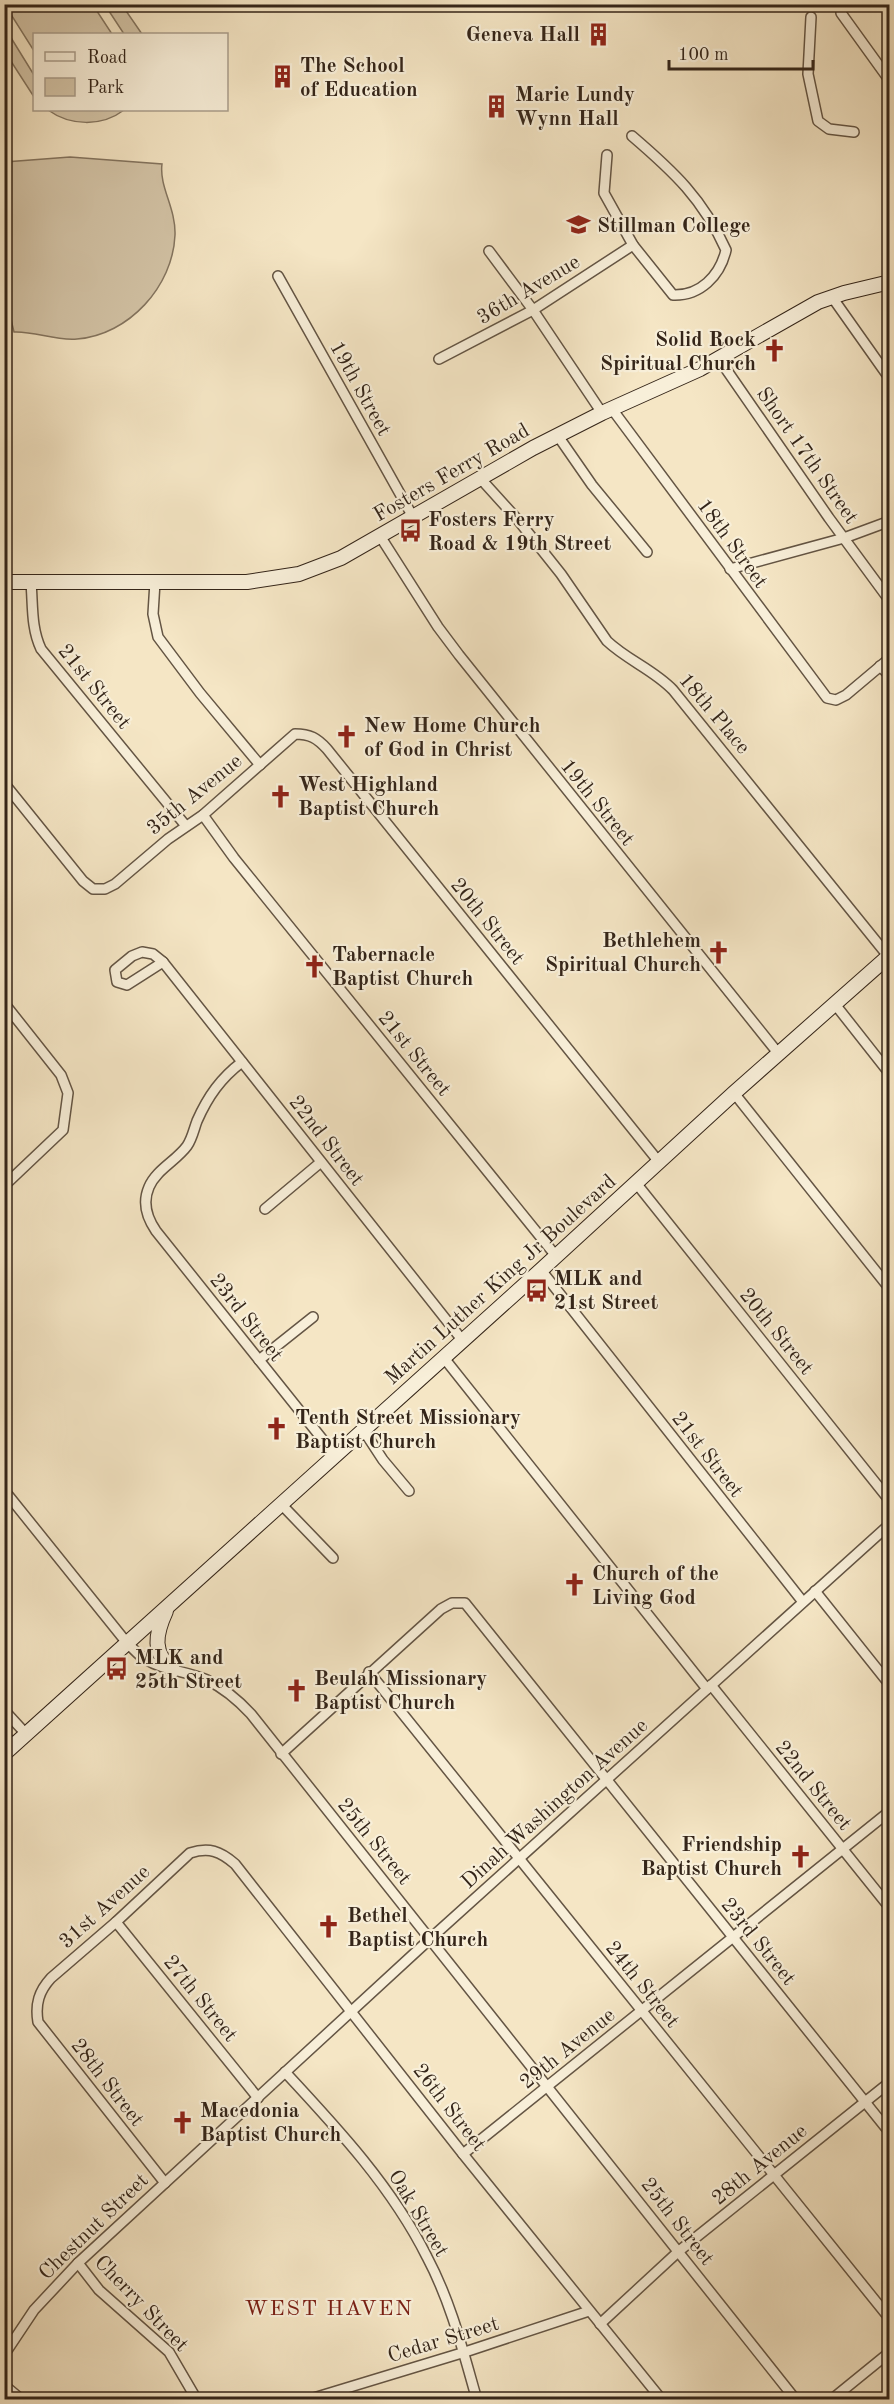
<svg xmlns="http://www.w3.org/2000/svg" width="894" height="2404" font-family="'Old Standard TT',serif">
	<rect width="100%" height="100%" fill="#f5e6c5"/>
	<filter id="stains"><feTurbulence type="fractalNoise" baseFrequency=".00333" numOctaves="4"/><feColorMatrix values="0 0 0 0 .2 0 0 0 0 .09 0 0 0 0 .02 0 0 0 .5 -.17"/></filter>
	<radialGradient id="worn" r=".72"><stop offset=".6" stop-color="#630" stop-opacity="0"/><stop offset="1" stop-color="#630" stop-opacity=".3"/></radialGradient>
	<g fill="#d4c5a8" stroke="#847560" stroke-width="1.5">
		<path d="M 5,5 L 93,5 L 112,34 L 34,34 L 34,51 Z"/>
		<path d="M 105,5 L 122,5 L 142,34 L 124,34 Z"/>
		<path d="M 5,28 L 34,75 L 34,97 L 5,52 Z"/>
		<path d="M 48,110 L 124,110 C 102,127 70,126 48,110 Z"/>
		<path d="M 70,157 L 162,164 C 159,187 176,208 175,235 C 173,286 129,335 77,339 C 55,341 35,331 14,332 L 5,295 L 5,162 Z"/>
	</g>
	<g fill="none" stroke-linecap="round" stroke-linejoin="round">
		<defs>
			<g id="street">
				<path d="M 841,13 L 890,81"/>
				<path d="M 811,17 L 808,74 L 818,121 L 829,129 L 854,132"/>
				<path d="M 607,155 L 604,193 L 633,245 L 673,295 C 700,296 720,276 726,250 C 703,199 674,172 632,136"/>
				<path d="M 489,251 L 533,310 L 602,413"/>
				<path d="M 278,276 L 413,517"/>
				<path d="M 832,297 L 890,379"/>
				<path d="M 439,359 L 533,310 L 633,245"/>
				<path d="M 719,359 L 829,518 L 890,601"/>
				<path d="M 612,409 L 827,698 L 836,700 L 846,695 L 890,658"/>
				<path d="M 558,436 L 592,485 L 647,552"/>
				<path d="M 480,478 L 518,520 L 561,574 L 607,641 C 627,660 654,670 673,690 L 888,956"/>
				<path d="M 380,536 L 438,627 L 459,655 L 778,1053"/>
				<path d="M 730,569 L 844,538 L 890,521"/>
				<path d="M 155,582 L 153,614 L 158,637 L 200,693 L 260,765"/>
				<path d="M 31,583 C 33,605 31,628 41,649 L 186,826"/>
				<path d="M 880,666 L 890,676"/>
				<path d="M 4,783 L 83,881 L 93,889 L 105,889 L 115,884 L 168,839 L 203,815 L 295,734 C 310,734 317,738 327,749 L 659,1162"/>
				<path d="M 203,815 L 234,858 L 556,1256"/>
				<path d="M 142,952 L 153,954 L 163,962 L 127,985 L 117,982 L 115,970 L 132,956 Z"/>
				<path d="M 163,962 L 463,1341"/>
				<path d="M 4,1003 L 61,1075 L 68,1093 L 63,1130 L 4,1186"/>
				<path d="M 834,1003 L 890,1074"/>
				<path d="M 242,1062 C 221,1078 208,1096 197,1121 C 194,1129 192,1139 187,1146 C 176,1161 156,1170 149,1187 C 142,1203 147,1218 156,1231 L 335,1455"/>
				<path d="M 734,1093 L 890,1289"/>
				<path d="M 636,1183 L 890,1501"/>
				<path d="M 265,1209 L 321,1162"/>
				<path d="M 541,1270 L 803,1602"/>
				<path d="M 444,1358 L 707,1689"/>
				<path d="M 259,1360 L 313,1317"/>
				<path d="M 364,1431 L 383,1460 L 409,1491"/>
				<path d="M 4,1490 L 127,1643 C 133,1648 138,1655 145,1659 C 164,1671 187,1671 207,1680 C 224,1688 238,1700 251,1714 L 796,2400"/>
				<path d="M 281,1504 L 333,1558"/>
				<path d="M 815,1591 L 890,1685"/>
				<path d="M 369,1672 L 890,2319"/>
				<path d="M 711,1685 L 890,1908"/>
				<path d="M 4,1710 L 26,1734"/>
				<path d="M 4,1734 L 14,1746"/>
				<path d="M 281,1754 L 441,1609 L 452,1603 L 465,1603 L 890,2133"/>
				<path d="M 116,1922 L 258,2098"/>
				<path d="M 285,2072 C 338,2129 392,2187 427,2257 C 451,2302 463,2351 477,2400"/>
				<path d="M 463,2154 L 890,1811"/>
				<path d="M 165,2183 L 38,2022 C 35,2004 39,1991 51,1978 L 116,1922 L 190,1853 C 209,1847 220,1851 235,1864 L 463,2154 L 662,2400"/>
				<path d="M 78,2263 L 99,2290 L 169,2352 L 197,2400"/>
				<path d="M 600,2324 L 679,2251 L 890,2082"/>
				<path d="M 4,2355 L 34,2310 L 78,2263 L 431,1938 L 890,1524"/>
				<path d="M 4,2385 L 22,2400"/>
				<path d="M 307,2400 L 465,2352 L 589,2311"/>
				<path d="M 831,2400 L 890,2352"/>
			</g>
			<g id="secondary">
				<path d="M 4,582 L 247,582 L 299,574 L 341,558 L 533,448 L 602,413 L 700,369 L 818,302 L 844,293 L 890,282"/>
				<path d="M 166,1611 C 155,1635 152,1653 173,1670"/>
				<path d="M 4,1754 L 541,1270 L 734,1093 L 890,955"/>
			</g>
		</defs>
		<use href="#street" stroke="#645544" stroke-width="12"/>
		<use href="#secondary" stroke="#342519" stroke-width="16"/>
		<use href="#street" stroke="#f8efd9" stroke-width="9"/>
		<use href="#secondary" stroke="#f8efd9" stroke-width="14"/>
	</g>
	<defs>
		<symbol id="building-bare" viewBox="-9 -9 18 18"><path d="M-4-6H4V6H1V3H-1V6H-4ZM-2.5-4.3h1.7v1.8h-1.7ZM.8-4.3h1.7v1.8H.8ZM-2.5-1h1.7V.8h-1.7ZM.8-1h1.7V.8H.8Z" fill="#8f2418" stroke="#f8efd9" stroke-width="2.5" paint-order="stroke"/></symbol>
		<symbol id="university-bare" viewBox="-9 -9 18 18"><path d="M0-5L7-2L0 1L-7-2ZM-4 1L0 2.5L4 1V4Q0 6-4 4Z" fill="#8f2418" stroke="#f8efd9" stroke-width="2.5" paint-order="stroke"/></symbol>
		<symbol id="church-bare" viewBox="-9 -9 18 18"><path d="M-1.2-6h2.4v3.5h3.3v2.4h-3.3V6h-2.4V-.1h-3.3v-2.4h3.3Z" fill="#8f2418" stroke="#f8efd9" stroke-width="2.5" paint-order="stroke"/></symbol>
		<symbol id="bus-bare" viewBox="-9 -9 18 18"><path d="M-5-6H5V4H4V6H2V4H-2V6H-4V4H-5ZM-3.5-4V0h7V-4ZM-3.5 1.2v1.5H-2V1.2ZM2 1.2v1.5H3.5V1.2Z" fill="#8f2418" stroke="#f8efd9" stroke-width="2.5" paint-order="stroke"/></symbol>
	</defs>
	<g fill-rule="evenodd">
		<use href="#building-bare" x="582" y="18" width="33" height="33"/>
		<use href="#building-bare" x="266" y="60" width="33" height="33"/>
		<use href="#building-bare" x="480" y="90" width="33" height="33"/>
		<use href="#university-bare" x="562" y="208" width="33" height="33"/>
		<use href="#church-bare" x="758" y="334" width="33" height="33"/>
		<use href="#bus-bare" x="394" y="514" width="33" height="33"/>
		<use href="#church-bare" x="330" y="720" width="33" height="33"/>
		<use href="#church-bare" x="264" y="780" width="33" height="33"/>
		<use href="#church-bare" x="702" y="936" width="33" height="33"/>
		<use href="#church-bare" x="298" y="950" width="33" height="33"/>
		<use href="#bus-bare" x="520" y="1274" width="33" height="33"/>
		<use href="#church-bare" x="260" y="1412" width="33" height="33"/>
		<use href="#church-bare" x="558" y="1568" width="33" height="33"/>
		<use href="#bus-bare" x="100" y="1652" width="33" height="33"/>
		<use href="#church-bare" x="280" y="1674" width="33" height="33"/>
		<use href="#church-bare" x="784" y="1840" width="33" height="33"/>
		<use href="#church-bare" x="312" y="1910" width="33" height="33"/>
		<use href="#church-bare" x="166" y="2106" width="33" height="33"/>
	</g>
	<g text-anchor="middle" stroke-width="4.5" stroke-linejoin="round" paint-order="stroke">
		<g font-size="21" font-weight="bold" fill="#342519" stroke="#f8efd9" text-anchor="start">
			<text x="580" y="41" text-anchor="end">Geneva Hall</text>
			<text x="300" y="72">The School<tspan x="300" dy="24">of Education</tspan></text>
			<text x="515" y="101">Marie Lundy<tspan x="515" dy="24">Wynn Hall</tspan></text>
			<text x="597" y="232">Stillman College</text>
			<text x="756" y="346" text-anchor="end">Solid Rock<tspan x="756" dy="24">Spiritual Church</tspan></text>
			<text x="428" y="526">Fosters Ferry<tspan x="428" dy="24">Road &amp; 19th Street</tspan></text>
			<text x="364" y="732">New Home Church<tspan x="364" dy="24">of God in Christ</tspan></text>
			<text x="298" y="791">West Highland<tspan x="298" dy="24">Baptist Church</tspan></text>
			<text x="701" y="947" text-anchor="end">Bethlehem<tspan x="701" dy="24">Spiritual Church</tspan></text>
			<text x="332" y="961">Tabernacle<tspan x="332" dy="24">Baptist Church</tspan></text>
			<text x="554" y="1285">MLK and<tspan x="554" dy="24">21st Street</tspan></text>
			<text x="295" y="1424">Tenth Street Missionary<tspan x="295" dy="24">Baptist Church</tspan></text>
			<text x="592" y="1580">Church of the<tspan x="592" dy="24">Living God</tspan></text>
			<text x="135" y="1664">MLK and<tspan x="135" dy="24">25th Street</tspan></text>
			<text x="314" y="1685">Beulah Missionary<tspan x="314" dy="24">Baptist Church</tspan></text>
			<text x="782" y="1851" text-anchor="end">Friendship<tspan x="782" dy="24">Baptist Church</tspan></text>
			<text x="347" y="1922">Bethel<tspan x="347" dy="24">Baptist Church</tspan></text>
			<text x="200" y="2117">Macedonia<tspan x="200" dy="24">Baptist Church</tspan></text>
		</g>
		<g font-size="21" fill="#342519" stroke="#f8efd9">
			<text transform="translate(528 289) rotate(-31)" y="7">36th Avenue</text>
			<text transform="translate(361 388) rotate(61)" y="7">19th Street</text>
			<text transform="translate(808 455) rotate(55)" y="7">Short 17th Street</text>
			<text transform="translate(451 472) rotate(-30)" y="7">Fosters Ferry Road</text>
			<text transform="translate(733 543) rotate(54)" y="7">18th Street</text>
			<text transform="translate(95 686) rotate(51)" y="7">21st Street</text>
			<text transform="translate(715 713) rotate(50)" y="7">18th Place</text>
			<text transform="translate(194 794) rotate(-39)" y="7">35th Avenue</text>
			<text transform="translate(598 802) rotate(51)" y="7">19th Street</text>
			<text transform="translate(488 921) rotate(51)" y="7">20th Street</text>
			<text transform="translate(415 1053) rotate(51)" y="7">21st Street</text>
			<text transform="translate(327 1140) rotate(52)" y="7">22nd Street</text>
			<text transform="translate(500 1279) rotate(-42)" y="7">Martin Luther King Jr Boulevard</text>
			<text transform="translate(247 1317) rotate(52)" y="7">23rd Street</text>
			<text transform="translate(777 1331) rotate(51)" y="7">20th Street</text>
			<text transform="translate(708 1454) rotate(52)" y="7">21st Street</text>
			<text transform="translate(814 1785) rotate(51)" y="7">22nd Street</text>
			<text transform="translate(554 1803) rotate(-42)" y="7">Dinah Washington Avenue</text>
			<text transform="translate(375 1841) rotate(51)" y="7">25th Street</text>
			<text transform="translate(104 1906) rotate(-42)" y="7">31st Avenue</text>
			<text transform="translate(759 1941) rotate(51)" y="7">23rd Street</text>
			<text transform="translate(643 1984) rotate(51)" y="7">24th Street</text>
			<text transform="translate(201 1998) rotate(51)" y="7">27th Street</text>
			<text transform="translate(567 2048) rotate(-39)" y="7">29th Avenue</text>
			<text transform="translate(108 2082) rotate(52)" y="7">28th Street</text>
			<text transform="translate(450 2107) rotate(52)" y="7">26th Street</text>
			<text transform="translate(759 2164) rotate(-39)" y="7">28th Avenue</text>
			<text transform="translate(419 2213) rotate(59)" y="7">Oak Street</text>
			<text transform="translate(678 2221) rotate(52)" y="7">25th Street</text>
			<text transform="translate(93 2226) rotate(-44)" y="7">Chestnut Street</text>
			<text transform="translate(142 2303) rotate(46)" y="7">Cherry Street</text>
			<text transform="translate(443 2339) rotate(-17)" y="7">Cedar Street</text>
		</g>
		<g font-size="22" letter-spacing="1.5" fill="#7a1f14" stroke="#f8efd9">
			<text x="329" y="2315">WEST HAVEN</text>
		</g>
	</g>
	<rect width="894" height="2404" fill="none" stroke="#f5e6c5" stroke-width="24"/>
	<rect x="6" y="6" width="882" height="2392" fill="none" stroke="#342519" stroke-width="3"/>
	<rect x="12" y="12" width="870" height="2380" fill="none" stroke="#342519" stroke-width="1.5"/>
	<rect x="33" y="33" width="195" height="78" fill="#f8efd9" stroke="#aa9e8c" stroke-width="1.5"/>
	<rect x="45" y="52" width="30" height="9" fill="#f8efd9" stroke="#aa9e8c" stroke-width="1.5"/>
	<text x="87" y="63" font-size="18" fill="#342519">Road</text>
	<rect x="45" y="78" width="30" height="18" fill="#d4c5a8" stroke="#aa9e8c" stroke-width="1.5"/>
	<text x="87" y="93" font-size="18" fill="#342519">Park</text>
	<path d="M669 60v9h144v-9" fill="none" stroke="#342519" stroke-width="3"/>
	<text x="678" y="60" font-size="18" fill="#342519" stroke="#f8efd9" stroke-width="4.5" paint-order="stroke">100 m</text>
	<rect width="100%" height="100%" filter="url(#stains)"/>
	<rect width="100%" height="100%" fill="url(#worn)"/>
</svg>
